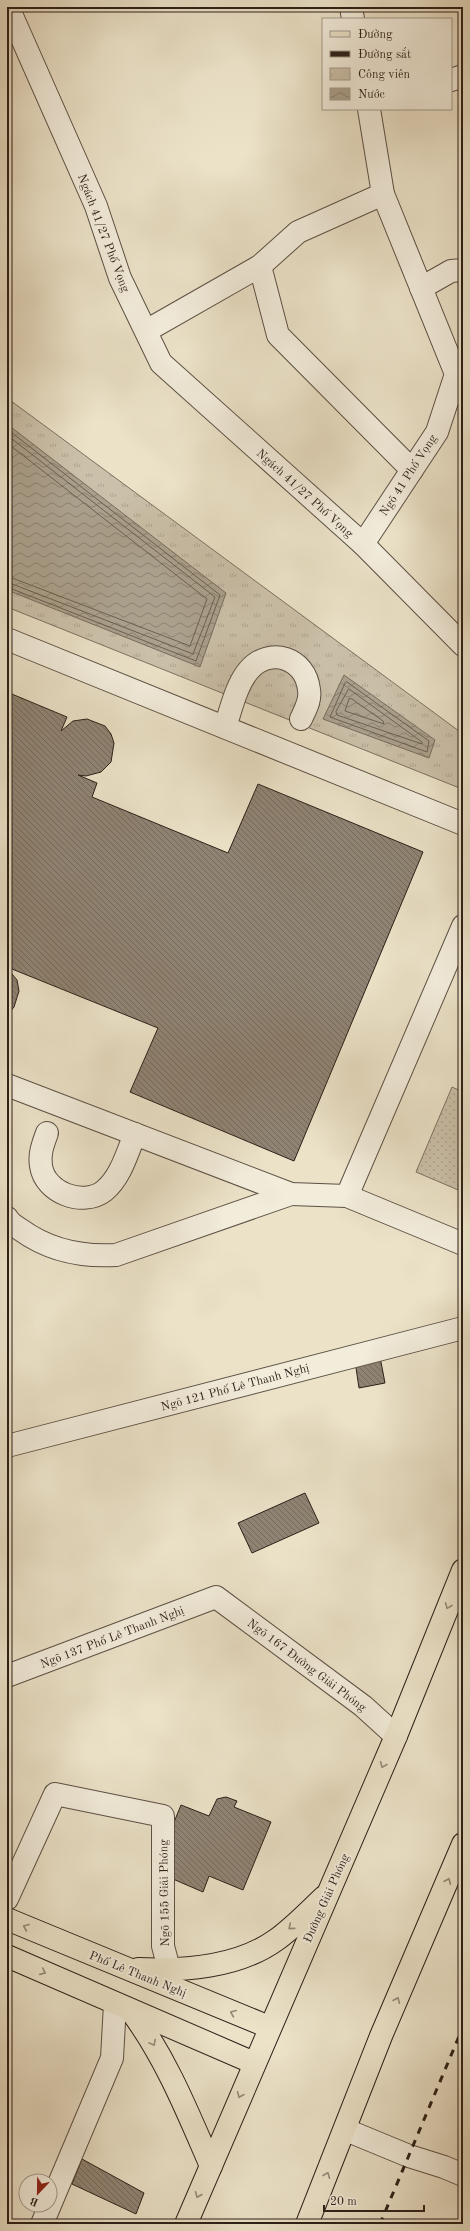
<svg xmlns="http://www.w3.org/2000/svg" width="470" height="2231" font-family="'Old Standard TT',serif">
	<defs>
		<pattern id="grass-dots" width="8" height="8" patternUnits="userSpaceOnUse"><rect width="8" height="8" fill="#cbc1aa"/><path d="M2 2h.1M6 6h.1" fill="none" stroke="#aea592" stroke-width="1.8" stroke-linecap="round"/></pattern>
		<pattern id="park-tufts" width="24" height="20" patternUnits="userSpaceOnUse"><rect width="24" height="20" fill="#cbc1aa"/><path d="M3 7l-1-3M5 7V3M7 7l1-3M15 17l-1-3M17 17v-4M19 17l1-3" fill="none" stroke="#aea592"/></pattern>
		<pattern id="water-waves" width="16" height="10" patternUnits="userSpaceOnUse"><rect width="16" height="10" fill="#aaa08c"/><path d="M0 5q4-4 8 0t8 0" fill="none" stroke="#8b8271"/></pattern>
		<pattern id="building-back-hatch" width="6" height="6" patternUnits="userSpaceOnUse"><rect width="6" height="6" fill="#8f8474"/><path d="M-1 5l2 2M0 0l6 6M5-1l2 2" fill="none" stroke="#756b5e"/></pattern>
	</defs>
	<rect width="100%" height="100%" fill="#ebe2c8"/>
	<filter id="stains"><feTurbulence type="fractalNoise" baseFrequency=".005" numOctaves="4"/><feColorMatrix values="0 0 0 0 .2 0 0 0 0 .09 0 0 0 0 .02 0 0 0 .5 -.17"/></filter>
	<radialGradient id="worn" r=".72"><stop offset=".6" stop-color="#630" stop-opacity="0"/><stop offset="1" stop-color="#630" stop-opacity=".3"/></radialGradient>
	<path fill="url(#grass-dots)" stroke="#7c7061" d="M 452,1087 L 463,1092 L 463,1192 L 416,1172 Z"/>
	<path fill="url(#park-tufts)" stroke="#7c7061" d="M 7,398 L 463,734 L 463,787 L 457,787 L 7,607 Z"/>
	<g fill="url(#water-waves)" stroke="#786c5e">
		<path d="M 7,424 L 226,593 L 200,667 L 7,590 Z"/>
		<path d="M 344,675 L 435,740 L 429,758 L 323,719 Z"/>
	</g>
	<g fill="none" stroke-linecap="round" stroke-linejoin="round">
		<g stroke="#6b6052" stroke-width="1">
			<path d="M 7,429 L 220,595 L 196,661 L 7,587"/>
			<path d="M 7,435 L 215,597 L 193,654 L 7,582"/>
			<path d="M 7,443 L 207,599 L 190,646 L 7,576"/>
			<path d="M 347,682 L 429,741 L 427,752 L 330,717 L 345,683 Z"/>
			<path d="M 349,689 L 422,742 L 422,744 L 337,715 L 336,712 Z"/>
			<path d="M 352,699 L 383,721 L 384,724 L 345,711 L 349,699 Z"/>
		</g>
	</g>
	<g fill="url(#building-back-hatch)" stroke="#2c1f18">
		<path d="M 7,692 L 67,717 L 61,731 L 73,721 L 87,719 L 105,726 L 111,734 L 114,743 L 111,762 L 101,772 L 86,776 L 78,775 L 97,783 L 92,797 L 228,853 L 258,784 L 423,852 L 294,1161 L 130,1092 L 158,1028 L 7,967 Z"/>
		<path d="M 7,968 L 17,980 L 19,991 L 14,1007 L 7,1015 Z"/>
		<path d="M 380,1357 L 385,1383 L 359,1388 L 355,1361 Z"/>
		<path d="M 305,1493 L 319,1523 L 252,1553 L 238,1523 Z"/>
		<path d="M 226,1797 L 237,1801 L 234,1807 L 271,1822 L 243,1890 L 209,1876 L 203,1892 L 166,1876 L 166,1842 L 181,1805 L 209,1816 L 217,1799 Z"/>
		<path d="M 82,2159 L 144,2193 L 136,2214 L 72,2184 Z"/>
	</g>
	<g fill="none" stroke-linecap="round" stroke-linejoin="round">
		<defs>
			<g id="minor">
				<path d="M 8,7 L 96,206 L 120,278 L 161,363 L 363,544 L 463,645"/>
				<path d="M 351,7 L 353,19"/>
				<path d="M 451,80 L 463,76"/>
				<path d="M 260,266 L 278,335 L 412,470"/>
				<path d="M 421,288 L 451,271 L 463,270"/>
				<path d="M 146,331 L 260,266 L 298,232 L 383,194"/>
				<path d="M 363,544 L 437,432 L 456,374 L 383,194 L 369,109"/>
				<path d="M 7,639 L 463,824"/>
				<path d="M 225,727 C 231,710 236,685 249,670 C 270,646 306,658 309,690 C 311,700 305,710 301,719"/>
				<path d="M 7,1085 L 291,1194 L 347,1196 L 463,1244"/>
				<path d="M 47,1133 C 43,1144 39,1154 41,1166 C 45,1193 83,1207 104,1191 C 121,1177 127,1153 135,1134"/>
				<path d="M 347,1196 L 463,926"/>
				<path d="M 7,1218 C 10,1223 16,1227 21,1230 C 50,1251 82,1257 116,1255 L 291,1194"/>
				<path d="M 7,1446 L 463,1328"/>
				<path d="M 7,1676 L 216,1597 L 363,1706 L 396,1736"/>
				<path d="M 7,1899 L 55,1794 L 163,1816 L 163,1946 L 169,1969"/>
				<path d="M 346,2130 L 409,2156 L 444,2167 L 463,2175"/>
				<path d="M 42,2224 L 112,2058 L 115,2004"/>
			</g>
			<g id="major">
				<path d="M 7,1919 L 269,2027"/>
				<path d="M 7,1956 L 254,2063"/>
				<path d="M 138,1969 C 183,1971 237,1968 276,1940 C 293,1928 308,1912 324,1897"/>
				<path d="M 131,2011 C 166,2058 188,2113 211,2166"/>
				<path d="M 186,2224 L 396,1736 L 463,1570"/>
				<path d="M 307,2224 L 381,2036 L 463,1844"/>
			</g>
		</defs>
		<use href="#minor" stroke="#5c5044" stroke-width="24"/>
		<use href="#major" stroke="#2c1f18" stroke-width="24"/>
		<use href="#minor" stroke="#f2ecdb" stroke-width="22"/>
		<use href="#major" stroke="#ebe2c8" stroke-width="22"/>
		<path stroke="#2c1f18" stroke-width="3" stroke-dasharray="7 7" stroke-linecap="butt" d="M 380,2224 L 463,2027"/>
	</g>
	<defs><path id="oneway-chevron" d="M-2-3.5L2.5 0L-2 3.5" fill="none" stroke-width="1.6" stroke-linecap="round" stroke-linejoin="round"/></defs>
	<g stroke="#958a79">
		<use href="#oneway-chevron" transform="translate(448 1606) rotate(112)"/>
		<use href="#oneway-chevron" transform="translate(383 1765) rotate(113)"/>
		<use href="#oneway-chevron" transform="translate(448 1881) rotate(-67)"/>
		<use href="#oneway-chevron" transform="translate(26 1927) rotate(-157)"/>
		<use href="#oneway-chevron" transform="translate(291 1927) rotate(140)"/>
		<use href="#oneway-chevron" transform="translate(43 1972) rotate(24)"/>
		<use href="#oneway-chevron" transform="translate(397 2000) rotate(-67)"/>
		<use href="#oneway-chevron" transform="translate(233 2013) rotate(-158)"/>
		<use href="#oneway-chevron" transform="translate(153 2043) rotate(62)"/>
		<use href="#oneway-chevron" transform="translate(240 2095) rotate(113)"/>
		<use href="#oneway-chevron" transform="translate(327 2175) rotate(-68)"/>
		<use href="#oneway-chevron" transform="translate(198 2195) rotate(113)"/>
	</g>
	<g text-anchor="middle" stroke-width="4" stroke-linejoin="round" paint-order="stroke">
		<g font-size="12" fill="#2c1f18" stroke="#f2ecdb">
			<text transform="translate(104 233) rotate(69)" y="4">Ngách 41/27 Phố Vọng</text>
			<text transform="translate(408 475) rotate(-57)" y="4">Ngõ 41 Phố Vọng</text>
			<text transform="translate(305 493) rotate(42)" y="4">Ngách 41/27 Phố Vọng</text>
			<text transform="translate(235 1387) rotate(-15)" y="4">Ngõ 121 Phố Lê Thanh Nghị</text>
			<text transform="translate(112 1637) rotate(-21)" y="4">Ngõ 137 Phố Lê Thanh Nghị</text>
			<text transform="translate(307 1665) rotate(37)" y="4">Ngõ 167 Đường Giải Phóng</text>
			<text transform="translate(164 1893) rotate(-91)" y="4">Ngõ 155 Giải Phóng</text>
			<text transform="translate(326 1898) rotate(-66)" y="4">Đường Giải Phóng</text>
			<text transform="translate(138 1974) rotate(22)" y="4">Phố Lê Thanh Nghị</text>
		</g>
	</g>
	<rect width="470" height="2231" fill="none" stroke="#ebe2c8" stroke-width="24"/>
	<rect x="8" y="8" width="454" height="2215" fill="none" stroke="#2c1f18" stroke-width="2"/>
	<rect x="12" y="12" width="446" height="2207" fill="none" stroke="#2c1f18"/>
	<rect x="322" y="18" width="130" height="92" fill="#f2ecdb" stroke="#a39a8d"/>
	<rect x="330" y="31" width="20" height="6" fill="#ebe2c8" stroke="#a39a8d"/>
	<text x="358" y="38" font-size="12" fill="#2c1f18">Đường</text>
	<rect x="330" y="51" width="20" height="6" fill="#2c1f18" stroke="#a39a8d"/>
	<text x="358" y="58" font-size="12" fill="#2c1f18">Đường sắt</text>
	<rect x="330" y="68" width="20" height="12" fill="url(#park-tufts)" stroke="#a39a8d"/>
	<text x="358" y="78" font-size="12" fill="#2c1f18">Công viên</text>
	<rect x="330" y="88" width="20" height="12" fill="url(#water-waves)" stroke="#a39a8d"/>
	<text x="358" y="98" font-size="12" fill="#2c1f18">Nước</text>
	<g transform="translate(38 2193) rotate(202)"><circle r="19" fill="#f2ecdb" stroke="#a39a8d"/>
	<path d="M0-3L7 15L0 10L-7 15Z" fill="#8f2418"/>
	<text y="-6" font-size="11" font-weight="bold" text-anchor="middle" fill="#2c1f18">B</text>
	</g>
	<path d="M324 2205v6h100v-6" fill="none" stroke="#2c1f18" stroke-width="2"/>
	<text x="330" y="2205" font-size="12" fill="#2c1f18" stroke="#f2ecdb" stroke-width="3" paint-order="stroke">20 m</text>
	<rect width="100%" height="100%" filter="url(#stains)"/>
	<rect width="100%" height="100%" fill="url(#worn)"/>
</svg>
